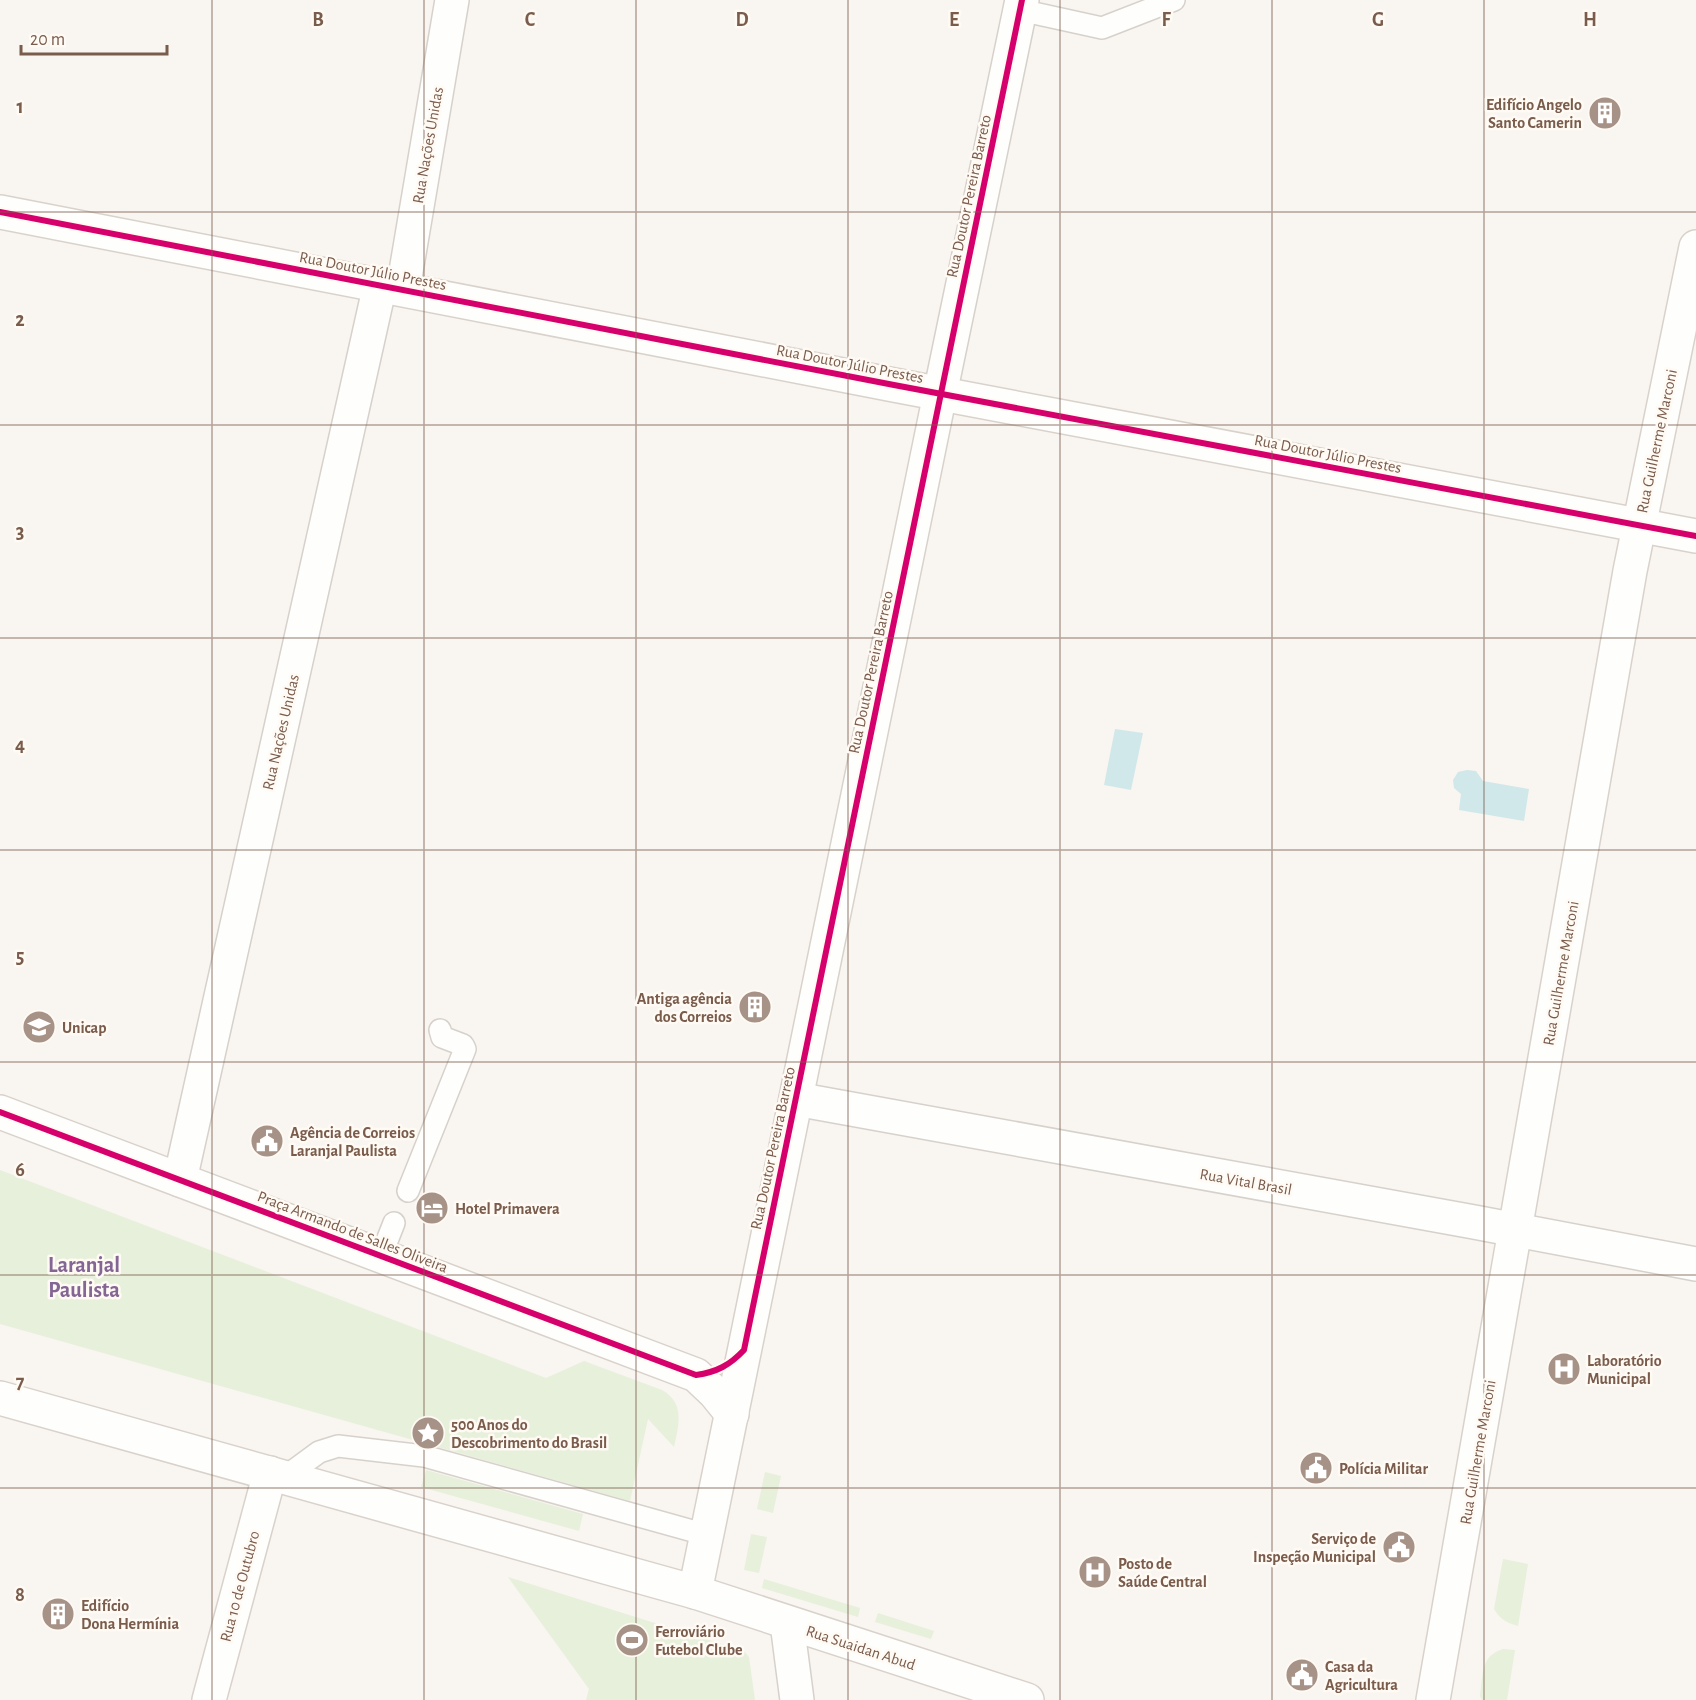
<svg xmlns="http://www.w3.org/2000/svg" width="1696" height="1700" font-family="'Alegreya Sans',sans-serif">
	<rect width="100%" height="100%" fill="#f9f5f0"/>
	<g fill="#e7f0db">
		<path d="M 0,1170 L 546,1378 L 584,1361 L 662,1390 C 685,1403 679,1424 674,1447 L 648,1419 L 630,1501 L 0,1324 Z"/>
		<path d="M 426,1470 L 583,1514 L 579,1531 L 421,1487 Z"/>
		<path d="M 765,1472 L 781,1476 L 773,1513 L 757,1509 Z"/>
		<path d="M 751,1534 L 767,1537 L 759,1573 L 744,1570 Z"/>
		<path d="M 1503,1559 L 1528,1564 L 1518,1626 C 1507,1623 1500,1619 1494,1609 Z"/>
		<path d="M 508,1577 L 744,1651 L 749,1657 L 755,1700 L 586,1700 L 589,1689 Z"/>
		<path d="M 764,1579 L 860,1608 L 858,1617 L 762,1588 Z"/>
		<path d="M 878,1613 L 934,1631 L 931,1639 L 875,1622 Z"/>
		<path d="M 1503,1649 L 1515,1650 L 1507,1700 L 1482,1700 L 1480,1696 C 1483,1675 1480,1656 1503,1649 Z"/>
	</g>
	<g fill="#d0e8ea">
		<path d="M 1115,729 L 1143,733 L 1131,790 L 1104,785 Z"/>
		<path d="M 1467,770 L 1476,771 L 1483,781 L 1529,789 L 1524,821 L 1459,810 L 1461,794 L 1454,788 L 1453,780 L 1458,772 Z"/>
	</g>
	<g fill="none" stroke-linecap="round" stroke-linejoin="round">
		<defs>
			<g id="lane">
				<path d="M 1020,10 L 1102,28 L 1174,0"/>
				<path d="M 408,1191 L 465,1049 L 463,1045 L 442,1037 L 440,1030"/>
				<path d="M 381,1256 L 394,1223"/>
				<path d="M 285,1477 L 319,1452 L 338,1446 L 424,1456 L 707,1535"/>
			</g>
			<g id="street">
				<path d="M 403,289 L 452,0"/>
				<path d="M 940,394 L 1022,0"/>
				<path d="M 796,1099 L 1474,1222 L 1696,1264"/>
				<path d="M 180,1180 L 380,285"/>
				<path d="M 787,1623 L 797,1700"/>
			</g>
			<g id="secondary">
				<path d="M 0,212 L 894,385 L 1696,536"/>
				<path d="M 0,1112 L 696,1375 L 715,1393 L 732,1414"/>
				<path d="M 0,1398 L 695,1592 L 1027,1700"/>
				<path d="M 695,1592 L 940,394"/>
				<path d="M 209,1700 L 270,1473"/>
				<path d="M 1433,1700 L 1630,571 L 1696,247"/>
			</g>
		</defs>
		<use href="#lane" stroke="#d7d1cb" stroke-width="24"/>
		<use href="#street" stroke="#d7d1cb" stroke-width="36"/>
		<use href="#secondary" stroke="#d9d2cb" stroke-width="36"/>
		<use href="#lane" stroke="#fefefd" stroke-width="21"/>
		<use href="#street" stroke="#fefefd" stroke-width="33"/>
		<use href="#secondary" stroke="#fefefd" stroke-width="33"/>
		<defs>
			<g id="cycleway">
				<path d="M 0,212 L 894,385 L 1696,536"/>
				<path d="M 0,1112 L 696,1375 C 717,1372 730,1365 744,1350 L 1022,0"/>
			</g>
		</defs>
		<use href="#cycleway" stroke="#fffaf3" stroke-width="10"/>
		<use href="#cycleway" stroke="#d6006c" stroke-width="6"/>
	</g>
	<path fill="none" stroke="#7a5c4d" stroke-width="1.5" stroke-opacity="0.55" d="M 212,0 L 212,1700M 424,0 L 424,1700M 636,0 L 636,1700M 848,0 L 848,1700M 1060,0 L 1060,1700M 1272,0 L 1272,1700M 1484,0 L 1484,1700M 0,212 L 1696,212M 0,425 L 1696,425M 0,638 L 1696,638M 0,850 L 1696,850M 0,1062 L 1696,1062M 0,1275 L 1696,1275M 0,1488 L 1696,1488"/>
	<defs>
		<symbol id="building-disc" viewBox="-11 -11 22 22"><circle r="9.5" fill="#a69286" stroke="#fffaf3"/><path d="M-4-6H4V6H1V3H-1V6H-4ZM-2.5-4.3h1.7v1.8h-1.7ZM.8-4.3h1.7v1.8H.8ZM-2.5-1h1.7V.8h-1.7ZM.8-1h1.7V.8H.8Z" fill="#fff"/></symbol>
		<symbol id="university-disc" viewBox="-11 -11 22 22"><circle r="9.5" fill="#a69286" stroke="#fffaf3"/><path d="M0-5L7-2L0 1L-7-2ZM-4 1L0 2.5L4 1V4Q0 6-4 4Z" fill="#fff"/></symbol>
		<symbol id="civic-disc" viewBox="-11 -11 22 22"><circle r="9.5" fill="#a69286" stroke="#fffaf3"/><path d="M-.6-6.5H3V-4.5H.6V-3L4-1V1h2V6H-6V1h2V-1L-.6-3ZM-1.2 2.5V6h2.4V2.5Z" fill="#fff"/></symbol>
		<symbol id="hotel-disc" viewBox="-11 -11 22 22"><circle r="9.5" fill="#a69286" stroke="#fffaf3"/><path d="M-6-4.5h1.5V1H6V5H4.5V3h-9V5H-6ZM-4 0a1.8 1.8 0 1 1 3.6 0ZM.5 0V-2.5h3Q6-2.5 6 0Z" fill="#fff"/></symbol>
		<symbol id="hospital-disc" viewBox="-11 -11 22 22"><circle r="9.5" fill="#a69286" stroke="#fffaf3"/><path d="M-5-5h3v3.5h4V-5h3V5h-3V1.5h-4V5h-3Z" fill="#fff"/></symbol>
		<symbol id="sight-disc" viewBox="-11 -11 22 22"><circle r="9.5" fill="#a69286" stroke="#fffaf3"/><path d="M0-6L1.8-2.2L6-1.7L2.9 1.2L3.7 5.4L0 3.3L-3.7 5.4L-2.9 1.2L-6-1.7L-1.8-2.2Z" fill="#fff"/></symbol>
		<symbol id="stadium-disc" viewBox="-11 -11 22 22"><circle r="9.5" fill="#a69286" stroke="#fffaf3"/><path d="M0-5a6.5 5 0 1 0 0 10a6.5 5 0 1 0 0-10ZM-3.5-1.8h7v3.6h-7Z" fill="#fff"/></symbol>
	</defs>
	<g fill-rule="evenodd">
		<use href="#building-disc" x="1586" y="94" width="38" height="38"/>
		<use href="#building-disc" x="736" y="988" width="38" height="38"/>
		<use href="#university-disc" x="20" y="1008" width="38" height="38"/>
		<use href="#civic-disc" x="248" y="1122" width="38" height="38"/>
		<use href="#hotel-disc" x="413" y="1189" width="38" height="38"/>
		<use href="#hospital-disc" x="1545" y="1350" width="38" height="38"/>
		<use href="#sight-disc" x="409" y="1414" width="38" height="38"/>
		<use href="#civic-disc" x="1297" y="1449" width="38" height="38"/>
		<use href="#civic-disc" x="1380" y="1528" width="38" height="38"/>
		<use href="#hospital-disc" x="1076" y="1553" width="38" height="38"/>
		<use href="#building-disc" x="39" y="1595" width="38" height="38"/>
		<use href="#stadium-disc" x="613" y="1621" width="38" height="38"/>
		<use href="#civic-disc" x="1283" y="1656" width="38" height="38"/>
	</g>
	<g text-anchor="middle" stroke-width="5" stroke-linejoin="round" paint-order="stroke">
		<g font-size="16" font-weight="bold" fill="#7a5c4d" stroke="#fffaf3" text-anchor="start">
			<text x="1582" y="110" text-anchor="end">Edifício Angelo<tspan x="1582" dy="18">Santo Camerin</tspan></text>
			<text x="732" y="1004" text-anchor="end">Antiga agência<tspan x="732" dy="18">dos Correios</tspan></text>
			<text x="62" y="1033">Unicap</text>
			<text x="290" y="1138">Agência de Correios<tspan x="290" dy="18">Laranjal Paulista</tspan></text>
			<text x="455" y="1214">Hotel Primavera</text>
			<text x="1587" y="1366">Laboratório<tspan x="1587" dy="18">Municipal</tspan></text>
			<text x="451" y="1430">500 Anos do<tspan x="451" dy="18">Descobrimento do Brasil</tspan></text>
			<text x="1339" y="1474">Polícia Militar</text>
			<text x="1376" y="1544" text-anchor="end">Serviço de<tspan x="1376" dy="18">Inspeção Municipal</tspan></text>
			<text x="1118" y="1569">Posto de<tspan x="1118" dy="18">Saúde Central</tspan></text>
			<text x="81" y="1611">Edifício<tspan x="81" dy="18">Dona Hermínia</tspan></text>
			<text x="655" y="1637">Ferroviário<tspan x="655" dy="18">Futebol Clube</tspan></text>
			<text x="1325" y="1672">Casa da<tspan x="1325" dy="18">Agricultura</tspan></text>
		</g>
		<g font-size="16" fill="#7a5c4d" stroke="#fffaf3">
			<text transform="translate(427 145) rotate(-80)" y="6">Rua Nações Unidas</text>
			<text transform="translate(968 196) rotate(-78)" y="6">Rua Doutor Pereira Barreto</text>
			<text transform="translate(373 270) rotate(11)" y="6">Rua Doutor Júlio Prestes</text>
			<text transform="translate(850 363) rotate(11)" y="6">Rua Doutor Júlio Prestes</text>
			<text transform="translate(1656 441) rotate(-78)" y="6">Rua Guilherme Marconi</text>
			<text transform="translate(1328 453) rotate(11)" y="6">Rua Doutor Júlio Prestes</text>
			<text transform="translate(870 672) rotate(-78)" y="6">Rua Doutor Pereira Barreto</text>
			<text transform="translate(280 732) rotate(-77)" y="6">Rua Nações Unidas</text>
			<text transform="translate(1560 973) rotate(-80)" y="6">Rua Guilherme Marconi</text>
			<text transform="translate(772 1148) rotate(-78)" y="6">Rua Doutor Pereira Barreto</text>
			<text transform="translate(1246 1181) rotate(10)" y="6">Rua Vital Brasil</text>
			<text transform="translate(353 1231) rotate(21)" y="6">Praça Armando de Salles Oliveira</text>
			<text transform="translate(1477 1452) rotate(-80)" y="6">Rua Guilherme Marconi</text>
			<text transform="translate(239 1586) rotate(-75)" y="6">Rua 10 de Outubro</text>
			<text transform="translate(861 1647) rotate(18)" y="6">Rua Suaidan Abud</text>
		</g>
		<g font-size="22" font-weight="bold" fill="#846695" stroke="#fffaf3">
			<text x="84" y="1272">Laranjal<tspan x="84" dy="25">Paulista</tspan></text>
		</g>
	</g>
	<g font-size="20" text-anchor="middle" font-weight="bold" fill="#7a5c4d" stroke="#fffaf3" stroke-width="5" stroke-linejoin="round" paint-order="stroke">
		<text x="318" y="26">B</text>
		<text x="530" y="26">C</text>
		<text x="742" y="26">D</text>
		<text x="954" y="26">E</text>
		<text x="1166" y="26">F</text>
		<text x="1378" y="26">G</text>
		<text x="1590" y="26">H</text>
		<text x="20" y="113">1</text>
		<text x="20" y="326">2</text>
		<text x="20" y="538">3</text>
		<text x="20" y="751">4</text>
		<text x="20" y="963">5</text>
		<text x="20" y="1176">6</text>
		<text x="20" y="1388">7</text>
		<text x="20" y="1601">8</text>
	</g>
	<path d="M21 45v9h146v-9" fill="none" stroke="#7a5c4d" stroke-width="3"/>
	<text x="30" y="45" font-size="18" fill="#7a5c4d" stroke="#fffaf3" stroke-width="4.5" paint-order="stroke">20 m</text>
</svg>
